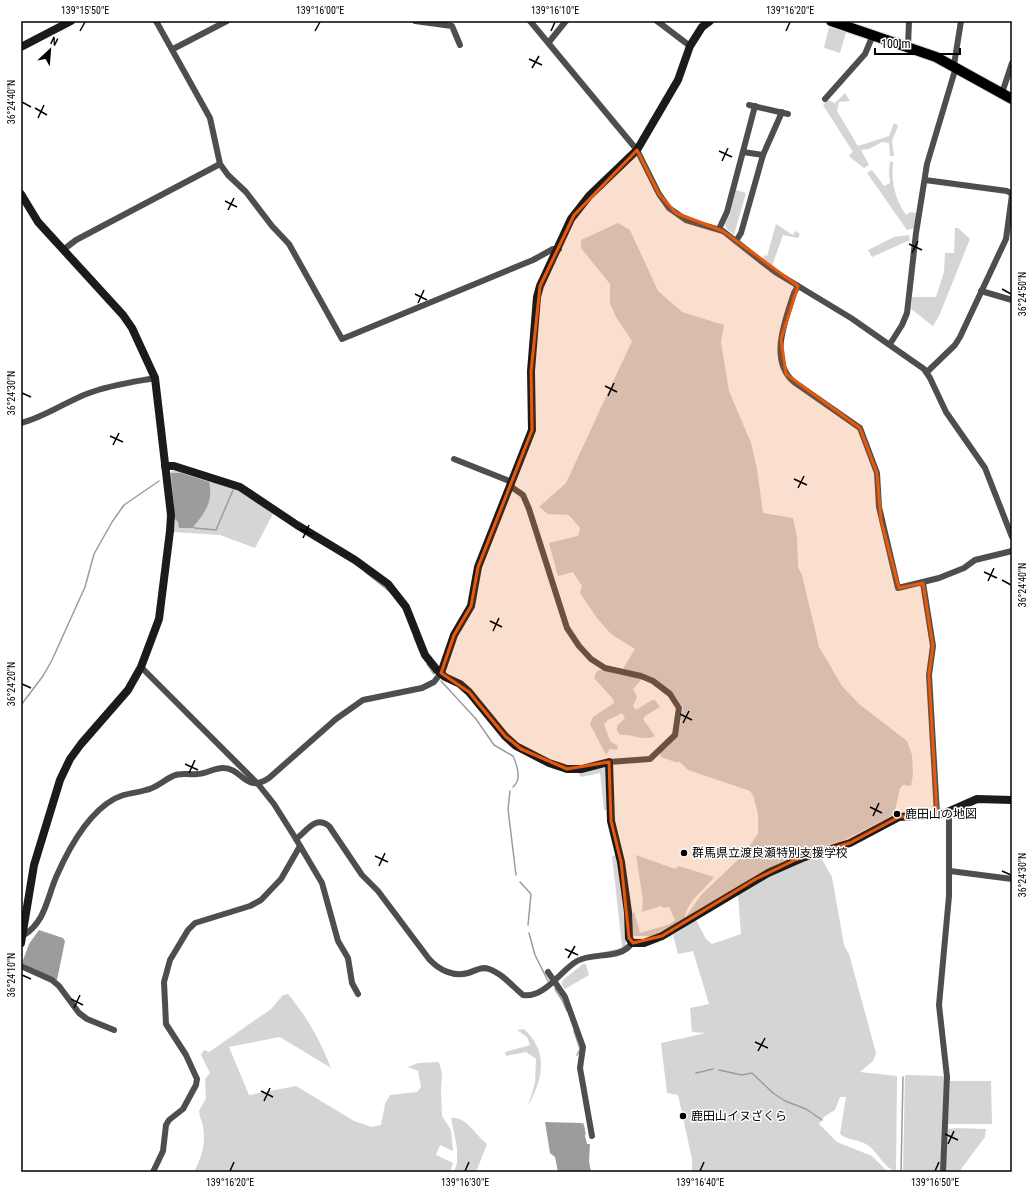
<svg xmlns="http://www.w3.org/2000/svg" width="1033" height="1193" font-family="'Roboto Condensed','Noto Sans JP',sans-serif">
	<rect width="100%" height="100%" fill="#fff"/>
	<g fill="#d5d5d5">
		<path d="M 829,27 L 846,32 L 840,53 L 824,48 Z"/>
		<path d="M 845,93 L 850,101 L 839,102 L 837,111 L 858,146 L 889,136 L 894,123 L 896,124 L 898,126 L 892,141 L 894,156 L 890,156 L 889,143 L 882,142 L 869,149 L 861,150 L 869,165 L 864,168 L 851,158 L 849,155 L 853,152 L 823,105 L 828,100 L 835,103 Z"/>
		<path d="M 890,161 L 893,162 C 891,182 895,199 906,215 L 910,212 L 917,213 L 915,228 L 907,230 L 867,173 L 872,170 L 884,186 L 890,183 L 889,173 Z"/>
		<path d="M 736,190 L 746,193 L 734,235 L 726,228 L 725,224 L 730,214 Z"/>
		<path d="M 618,223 L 630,230 L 658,291 L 682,312 L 724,325 L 721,342 L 729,391 L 751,443 L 757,469 L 763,513 L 793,518 L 797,537 L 798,567 L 802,575 L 819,647 L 842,686 L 859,704 L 907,741 L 912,755 L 913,774 L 911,786 L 903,785 L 900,788 L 894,815 L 842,841 L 802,853 L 765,870 L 672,926 L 651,936 L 632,936 L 632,914 L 634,911 L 640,933 L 670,924 L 675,920 L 669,907 L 663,908 L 661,906 L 642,912 L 643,901 L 636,855 L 675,869 L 679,866 L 714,877 C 705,890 687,900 685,918 L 701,895 L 741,857 L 758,834 L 758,814 L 753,795 L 750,791 L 688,770 L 679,761 L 678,763 L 661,757 L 660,753 C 679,736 679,733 683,708 C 675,692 659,681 643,674 L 642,679 L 633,689 L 637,697 L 633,706 L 636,710 L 652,700 L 655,700 L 660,707 L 645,716 L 643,719 L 655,736 C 642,742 632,733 621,735 L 617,731 L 617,726 L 625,718 L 622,713 L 608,720 L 604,724 L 610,741 L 618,746 L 617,750 L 610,749 L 606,755 L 590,724 L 593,717 L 614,703 L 613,699 L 594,678 L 597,671 L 603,669 L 622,675 L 624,667 L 635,649 L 611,634 L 597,618 L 580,593 L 582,586 L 573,572 L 558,576 L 549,543 L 578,536 L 580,528 L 569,515 L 548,514 L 539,507 L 566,483 L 632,341 L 616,317 L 610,303 L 610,284 L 581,248 L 581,240 Z"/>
		<path d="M 776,224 L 793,235 L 795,231 L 800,234 L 798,238 L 783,235 L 772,266 L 763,259 L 764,255 L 767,256 Z"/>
		<path d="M 955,228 L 958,228 L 970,239 L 939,316 L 933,326 L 911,309 L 912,297 L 936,297 L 944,272 L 945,253 L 954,253 Z"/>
		<path d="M 909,235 L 910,240 L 872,257 L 868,250 L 894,237 Z"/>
		<path d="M 175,470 L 240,490 L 273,514 L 255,548 L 220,535 L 173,532 L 175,523 L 170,472 Z"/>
		<path d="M 599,767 L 606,768 L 608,810 L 604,810 L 600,773 L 582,777 L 579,775 L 578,772 Z"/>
		<path d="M 617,855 L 626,911 L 626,946 L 623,949 L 585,956 L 621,948 L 622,946 L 612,856 Z"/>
		<path d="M 820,856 L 832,877 L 844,945 L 849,954 L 876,1053 L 873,1061 L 860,1072 L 897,1076 L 896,1172 C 885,1168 878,1153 869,1146 C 860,1139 848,1141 840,1134 L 846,1097 L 840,1097 L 835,1110 L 825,1116 L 819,1124 L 837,1142 L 872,1156 L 888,1172 L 692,1172 L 692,1159 L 678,1095 L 667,1093 L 661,1043 L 706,1033 L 692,1032 L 690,1008 L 709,1004 L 693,951 L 678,954 L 673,935 L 696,920 L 706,939 L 712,944 L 741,934 L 738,894 L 786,867 Z"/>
		<path d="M 583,964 L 586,964 L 589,975 L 565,989 L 562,985 L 562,982 L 563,980 Z"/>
		<path d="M 288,994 C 307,1017 320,1040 331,1068 L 280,1037 L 229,1047 L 249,1095 L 296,1086 L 354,1121 L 372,1127 L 381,1125 L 385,1104 L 390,1095 L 417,1092 L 421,1087 L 418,1071 L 408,1067 L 418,1063 L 439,1062 L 442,1074 L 441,1090 L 442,1116 L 451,1130 L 453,1151 L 440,1145 L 436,1155 L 453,1163 L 450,1172 L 194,1172 C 202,1157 206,1143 203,1126 C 202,1121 199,1116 199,1111 L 206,1098 L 205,1079 L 210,1073 L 201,1055 L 204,1050 L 209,1052 L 271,1009 L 283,995 Z"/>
		<path d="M 524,1029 C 549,1052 543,1079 528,1106 L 535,1083 L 536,1059 L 526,1052 L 506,1056 L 505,1052 L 530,1045 L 527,1037 L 517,1030 Z"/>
		<path d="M 905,1075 L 944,1076 L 945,1078 L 942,1172 L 903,1172 Z"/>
		<path d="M 950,1081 L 991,1081 L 992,1124 L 948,1124 Z"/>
		<path d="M 451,1118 C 466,1116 476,1136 487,1144 L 476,1172 L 454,1172 L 457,1163 L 457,1148 Z"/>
		<path d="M 957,1128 L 986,1129 L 985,1137 L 959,1172 L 945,1172 L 948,1129 Z"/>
	</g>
	<g fill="#9c9c9c">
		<path d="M 171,473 L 181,473 L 209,482 C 214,501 204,515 192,528 L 179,528 L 178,522 L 175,519 Z"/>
		<path d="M 39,930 L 63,938 L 65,941 L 57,980 L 22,963 L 29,944 Z"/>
		<path d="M 545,1122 L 582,1123 L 587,1144 L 590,1144 L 589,1161 L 591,1172 L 558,1172 L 555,1157 L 550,1153 Z"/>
	</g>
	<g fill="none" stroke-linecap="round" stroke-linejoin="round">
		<g stroke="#9c9c9c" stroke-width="1.5">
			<path d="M 191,526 L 195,528 L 216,530 L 233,490"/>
			<path d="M 365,572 L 389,591"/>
			<path d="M 414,637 L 420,652"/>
			<path d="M 427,664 L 434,674"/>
			<path d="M 441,681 L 476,719 L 494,745 L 513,756 C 517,765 522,780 513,787"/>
			<path d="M 21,705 L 43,676 L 52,660 L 85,587 L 94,554 L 112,522 L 124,505 L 159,481"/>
			<path d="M 510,791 L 508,809 L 516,875"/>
			<path d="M 520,882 L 531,894 L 528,925"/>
			<path d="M 529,933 L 535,955 L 548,981"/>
			<path d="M 555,989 L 562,1000 L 567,1011"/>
			<path d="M 574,1031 L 580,1049 L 577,1055"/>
			<path d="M 719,1070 L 742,1075 L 752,1073 L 773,1093 L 785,1101 L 806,1109 L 822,1120"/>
			<path d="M 696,1073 L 713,1069"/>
			<path d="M 583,1135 L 585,1134 L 583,1124"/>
			<path d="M 901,1172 L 903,1077"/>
		</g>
		<defs>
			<path id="primary" d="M 831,21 L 936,57 L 1012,99"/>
		</defs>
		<use href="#primary" stroke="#dbdbdb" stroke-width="12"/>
		<g stroke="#4e4e4e" stroke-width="6">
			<path d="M 156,21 L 210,118 L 220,164 L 228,175 L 246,192 L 272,226 L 289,244 L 342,339 L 533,260 L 553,249 L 559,249"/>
			<path d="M 415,21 L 452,26 L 460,45"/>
			<path d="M 530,21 L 637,150 L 659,194 L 669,208 L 686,220 L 723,231 L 775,272 L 851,318 L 924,369 L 930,378 L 946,412 L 985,468 L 1012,537"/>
			<path d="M 657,21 L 690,46"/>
			<path d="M 549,42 L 566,21"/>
			<path d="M 908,47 L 909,21"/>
			<path d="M 173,49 L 227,21"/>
			<path d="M 954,65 L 961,21"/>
			<path d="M 1002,93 L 1012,63"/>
			<path d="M 825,99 L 865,54 L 873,35"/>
			<path d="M 749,105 L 788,114"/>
			<path d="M 743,152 L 763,155"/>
			<path d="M 925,180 L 1007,191 L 1012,194"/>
			<path d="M 719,229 L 727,212 L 755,106"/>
			<path d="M 736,241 L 741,233 L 763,155 L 782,112"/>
			<path d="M 63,250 L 76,240 L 220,164"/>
			<path d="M 798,286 L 794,293 C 786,319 768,360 794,382 L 860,428 L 877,473 L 879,507 L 898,588 L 939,578 L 964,568 L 975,560 L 1012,551"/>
			<path d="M 981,291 L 1012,300"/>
			<path d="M 890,344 L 902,325 L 907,313 L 916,233 L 927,164 L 956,67"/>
			<path d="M 927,372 L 955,345 L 960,337 L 1006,239 L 1012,195"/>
			<path d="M 21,423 C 45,417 65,402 89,393 C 110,385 133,382 155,378"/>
			<path d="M 454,459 L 512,482"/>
			<path d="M 510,486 L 523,495 L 529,509 L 567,628 L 579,646 L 591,659 L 605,668 L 641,676 L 653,681 L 670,694 L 679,708 L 675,735 L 650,759 L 609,762"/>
			<path d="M 923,583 L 933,646 L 929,675 L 937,814"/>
			<path d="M 141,667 L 258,784 L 274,804 L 296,839 L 322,883 L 338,941 L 348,958 L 352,983 L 358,994"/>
			<path d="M 296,839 C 307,831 315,815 329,826 L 362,875 L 378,891 L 429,959 C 439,970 453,977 468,973 C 475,971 481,966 489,969 C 502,973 513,987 523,995 C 544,999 561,970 577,961 C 593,952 621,960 632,943"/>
			<path d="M 950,871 L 1012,879"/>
			<path d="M 24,935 C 46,921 47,897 57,875 C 69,848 87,814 114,799 C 127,792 134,794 146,790 C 156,788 164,780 173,776 C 181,772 188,775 197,774 C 206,774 214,768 223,768 C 243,768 245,794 269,778 L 336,719 L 363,700 L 422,688 L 434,682 L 441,673"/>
			<path d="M 21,966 L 52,980 L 59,986 L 79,1013 L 87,1019 L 114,1030"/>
			<path d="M 548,972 L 565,997 L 583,1047 L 580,1068 L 592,1136"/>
			<path d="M 153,1172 L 163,1151 L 166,1125 L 169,1120 L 183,1109 L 196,1085 L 197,1079 L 186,1055 L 166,1024 L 164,982 L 170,960 L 188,930 L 195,923 L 250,906 L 261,900 L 281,879 L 300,846"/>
			<path d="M 943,1172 L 947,1077 L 939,1005 L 949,896 L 949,812"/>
		</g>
		<g stroke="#1b1b1b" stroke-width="8">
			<path d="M 21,47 L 71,21"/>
			<path d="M 21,194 L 38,222 L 123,315 L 132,328 L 155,378 L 171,515 L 170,531 L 159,619 L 141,667 L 128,690 L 81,744 L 70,759 L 60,780 L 34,865 L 21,943"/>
			<path d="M 165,466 L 174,466 L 240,487 L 297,525 L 355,560 L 388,584 L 406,607 L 425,655 L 437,670 L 445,677 L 460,684 L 469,692 L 505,736 L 516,746 L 549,763 L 567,769 L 582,769 L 609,762 L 611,821 L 621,862 L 628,912 L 629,938 L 632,943 L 644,943 L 662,936 L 768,873 L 802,858 L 850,843 L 899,817 L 943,814 L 977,799 L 1012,800"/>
			<path d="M 441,673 L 454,635 L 471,606 L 478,567 L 532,430 L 531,371 L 537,297 L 540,286 L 571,219 L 589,196 L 637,150 L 678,80 L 690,46 L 702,27 L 710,21"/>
		</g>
		<use href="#primary" stroke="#000" stroke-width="10"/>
	</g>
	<path fill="#e8590c" fill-opacity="0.2" stroke="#e8590c" stroke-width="3" stroke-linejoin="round" d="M 637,150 L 659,194 L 676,213 L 723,231 L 798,286 L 781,339 L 786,374 L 860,428 L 877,473 L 881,520 L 899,588 L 923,583 L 933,646 L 929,675 L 937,814 L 899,817 L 850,843 L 795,860 L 756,879 L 662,936 L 633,943 L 629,938 L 621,862 L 611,821 L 609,762 L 567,769 L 521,749 L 505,736 L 469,692 L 441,673 L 454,635 L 471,606 L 478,567 L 532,430 L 531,371 L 540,286 L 574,215 Z"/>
	<path fill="none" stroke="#000" stroke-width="1.5" d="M 80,31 L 85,22M 315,31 L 320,22M 551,31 L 555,22M 786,31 L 790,22M 529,59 L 542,65M 532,68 L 539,56M 22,102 L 31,107M 35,108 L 47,115M 38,118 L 44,105M 719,151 L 732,157M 722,161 L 728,148M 225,201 L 237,207M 228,210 L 234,198M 909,244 L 922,250M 912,253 L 918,241M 1002,289 L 1011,294M 415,294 L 427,300M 418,303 L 424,290M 605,386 L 617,392M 22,393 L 31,397M 608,396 L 614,383M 110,436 L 123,442M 113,445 L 119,433M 794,479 L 807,485M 798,488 L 804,476M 300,529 L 313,535M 303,538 L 309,525M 984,572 L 997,578M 1002,580 L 1011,585M 988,581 L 994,568M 490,621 L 502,627M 493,631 L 499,618M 22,684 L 31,688M 680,714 L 692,720M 683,723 L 689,711M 185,764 L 198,770M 189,773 L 195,760M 870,807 L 882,813M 873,816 L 879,803M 375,856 L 388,862M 379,866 L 385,853M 1002,871 L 1011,875M 565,949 L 578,955M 568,958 L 575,946M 22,975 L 31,979M 71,999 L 83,1005M 74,1008 L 80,995M 755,1042 L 768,1048M 758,1051 L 765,1038M 261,1091 L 273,1097M 264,1101 L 270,1088M 945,1134 L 958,1140M 948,1144 L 954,1131M 230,1171 L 234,1162M 465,1171 L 469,1162M 700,1171 L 704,1162M 935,1171 L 939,1162"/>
	<g fill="#000" stroke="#fff" stroke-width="1.5">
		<circle cx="897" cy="814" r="4"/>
		<circle cx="684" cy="853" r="4"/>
		<circle cx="683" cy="1116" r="4"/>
	</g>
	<g text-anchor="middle" stroke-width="3" stroke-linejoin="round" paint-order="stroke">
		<g font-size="12" fill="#000" stroke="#fff" text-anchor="start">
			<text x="905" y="818">鹿田山の地図</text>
			<text x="692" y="857">群馬県立渡良瀬特別支援学校</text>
			<text x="691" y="1120">鹿田山イヌざくら</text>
		</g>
	</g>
	<rect width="1033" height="1193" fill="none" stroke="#ffffff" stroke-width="44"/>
	<g transform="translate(50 50) rotate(26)" stroke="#ffffff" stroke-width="3" paint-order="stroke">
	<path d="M0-3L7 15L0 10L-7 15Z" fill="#000000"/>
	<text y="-6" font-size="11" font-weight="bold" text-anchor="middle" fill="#000000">N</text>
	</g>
	<path d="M875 48v6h85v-6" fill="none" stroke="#000000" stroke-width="2"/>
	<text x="881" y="48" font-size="12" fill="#000000" stroke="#ffffff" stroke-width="3" paint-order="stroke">100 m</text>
	<rect x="22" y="22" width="989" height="1149" fill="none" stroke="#000" stroke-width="1.5"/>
	<g font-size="10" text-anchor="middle" fill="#000">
		<text x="85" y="14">139°15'50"E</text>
		<text x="320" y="14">139°16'00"E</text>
		<text x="555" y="14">139°16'10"E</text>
		<text x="790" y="14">139°16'20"E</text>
		<text transform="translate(11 102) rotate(-90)" y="4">36°24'40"N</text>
		<text transform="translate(1022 294) rotate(-90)" y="4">36°24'50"N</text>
		<text transform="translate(11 393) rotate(-90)" y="4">36°24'30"N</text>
		<text transform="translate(1022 585) rotate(-90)" y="4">36°24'40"N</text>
		<text transform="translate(11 684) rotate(-90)" y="4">36°24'20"N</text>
		<text transform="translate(1022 875) rotate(-90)" y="4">36°24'30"N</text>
		<text transform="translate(11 975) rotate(-90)" y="4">36°24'10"N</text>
		<text x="230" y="1186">139°16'20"E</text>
		<text x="465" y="1186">139°16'30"E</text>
		<text x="700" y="1186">139°16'40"E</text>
		<text x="935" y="1186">139°16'50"E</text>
	</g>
</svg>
